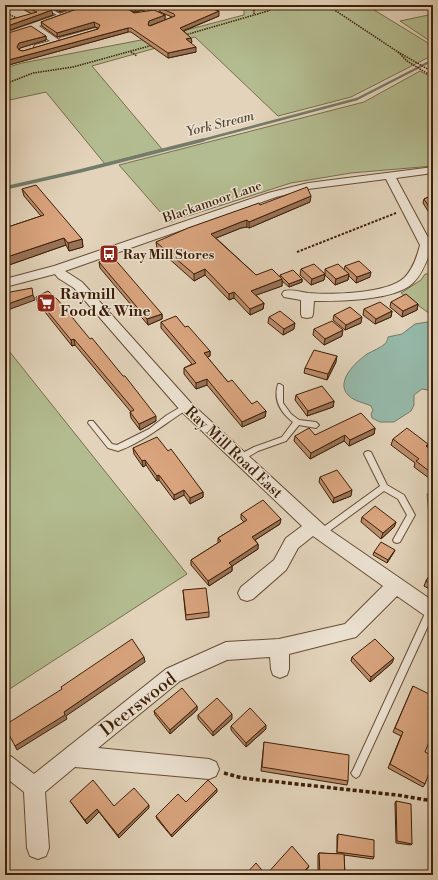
<svg xmlns="http://www.w3.org/2000/svg" width="438" height="880" font-family="'Libre Bodoni',serif">
	<rect width="100%" height="100%" fill="#e2d3ba"/>
	<filter id="stains"><feTurbulence type="fractalNoise" baseFrequency=".005" numOctaves="4"/><feColorMatrix values="0 0 0 0 .2 0 0 0 0 .09 0 0 0 0 .02 0 0 0 .5 -.17"/></filter>
	<radialGradient id="worn" r=".72"><stop offset=".6" stop-color="#630" stop-opacity="0"/><stop offset="1" stop-color="#630" stop-opacity=".3"/></radialGradient>
	<g fill="#b3bc90" stroke="#786e4c">
		<path d="M 234,5 L 366,5 L 433,46 L 433,55 L 351,97 L 278,116 L 195,37 L 92,66 L 162,149 L 105,164 L 46,92 L 5,101 L 5,68 L 22,63 L 167,35 L 244,15 L 244,10 Z"/>
		<path d="M 433,14 L 433,43 L 400,21 Z"/>
		<path d="M 420,71 L 433,78 L 433,166 L 351,173 L 291,183 L 169,222 L 119,165 L 364,102 Z"/>
		<path d="M 425,274 L 433,274 L 433,316 L 401,293 L 421,280 Z"/>
		<path d="M 5,346 L 187,574 L 5,692 Z"/>
	</g>
	<g fill="#96b9aa" stroke="#737b69">
		<path d="M 433,321 L 433,391 L 422,389 L 414,395 L 414,405 L 411,411 L 394,422 L 380,422 L 372,418 L 371,414 L 373,410 L 371,406 C 363,402 355,402 348,395 C 335,381 356,362 367,354 C 372,351 381,348 386,343 C 386,343 388,338 388,337 L 402,334 L 415,324 Z"/>
		<path d="M 433,490 L 433,532 L 430,528 L 427,494 Z"/>
	</g>
	<g fill="none" stroke-linecap="round" stroke-linejoin="round">
		<path stroke="#737b69" stroke-width="2.5" d="M 199,141 L 357,99 L 433,60"/>
		<path stroke="#737b69" stroke-width="3.5" d="M 5,188 L 80,171 L 203,140"/>
		<defs>
			<g id="service">
				<path d="M 38,5 L 43,5 L 64,16 L 61,17 Z"/>
				<path d="M 278,384 L 280,384 L 283,386 L 283,403 L 291,414 L 299,420 L 316,422 L 319,425 L 316,428 L 299,425 L 286,441 L 258,451 L 243,460 L 237,460 L 236,458 L 237,456 L 254,447 L 282,437 L 293,422 C 281,413 273,400 278,384 Z"/>
				<path d="M 184,405 L 188,405 L 189,407 L 188,409 C 165,423 144,442 118,451 L 108,448 L 88,423 L 89,421 L 93,421 L 112,444 L 117,445 L 149,429 L 167,415 Z"/>
				<path d="M 368,451 L 371,452 L 387,485 L 404,495 L 415,515 L 400,542 L 397,543 L 394,542 L 393,540 L 407,515 L 398,499 L 384,491 L 324,535 L 321,536 L 318,535 L 317,533 L 318,531 L 380,486 L 364,454 L 365,452 Z"/>
				<path d="M 431,606 L 433,607 L 433,615 L 359,776 L 356,778 L 353,776 L 351,773 L 353,770 L 428,607 Z"/>
			</g>
			<g id="minor">
				<path d="M 85,5 L 96,5 L 39,26 L 59,40 L 60,42 L 59,44 L 38,50 L 35,49 L 34,47 L 35,45 L 50,41 L 32,29 L 5,38 L 5,33 Z"/>
				<path d="M 159,5 L 169,5 L 155,13 L 149,13 L 148,11 Z"/>
				<path d="M 95,28 L 99,30 L 98,32 L 63,42 L 59,40 L 60,38 Z"/>
				<path d="M 433,167 L 433,173 L 396,178 L 432,245 C 428,259 423,273 413,283 C 394,301 339,301 314,301 L 313,314 L 312,317 L 307,318 L 302,317 L 301,314 L 301,300 L 284,297 L 282,294 L 284,291 C 292,289 300,292 308,293 C 331,295 386,294 404,278 C 413,269 417,257 420,245 L 386,179 L 308,189 L 276,197 L 65,271 L 82,282 L 191,403 L 327,528 L 433,601 L 433,619 L 427,617 L 397,596 L 356,637 L 289,654 L 289,669 L 287,675 L 280,678 L 273,675 L 271,669 L 270,657 L 227,660 L 180,681 L 98,748 L 209,759 L 216,762 L 219,769 L 216,776 L 209,779 L 75,767 L 45,792 L 49,848 L 46,856 L 38,859 L 30,856 L 27,848 L 24,792 L 5,777 L 5,754 L 12,757 L 34,774 L 166,669 L 226,642 L 279,639 L 345,624 L 383,586 L 313,536 L 298,548 L 286,570 L 253,599 L 247,601 L 241,599 L 238,593 L 241,587 L 274,560 L 286,538 L 302,526 L 181,411 L 74,288 L 58,278 L 55,274 L 5,287 L 5,279 L 54,266 L 268,193 L 308,183 Z"/>
			</g>
		</defs>
		<use href="#service" stroke="#674c34" stroke-width="2"/>
		<use href="#minor" stroke="#674c34" stroke-width="2"/>
		<g stroke="#3e1f07" stroke-width="1.5" stroke-dasharray="1.5 1" stroke-linecap="butt">
			<path d="M 254,5 L 254,15"/>
			<path d="M 327,5 L 398,52 L 433,72"/>
			<path d="M 5,12 L 18,19"/>
			<path d="M 185,35 L 268,11 L 276,5"/>
			<path d="M 131,52 L 137,56"/>
			<path d="M 398,52 L 407,61 L 433,77"/>
			<path d="M 5,84 L 33,73 L 73,67 L 153,45"/>
		</g>
		<path stroke="#3e1f07" stroke-width="2" stroke-dasharray="2.5 1.5" stroke-linecap="butt" d="M 297,252 L 396,213"/>
		<path stroke="#3e1f07" stroke-width="3.5" stroke-dasharray="4 2.5" stroke-linecap="butt" d="M 224,773 L 242,778 L 397,795 L 433,801"/>
		<use href="#service" fill="#ece2d2" fill-rule="evenodd"/>
		<use href="#minor" fill="#ece2d2" fill-rule="evenodd"/>
	</g>
	<g fill="#bb8d6c" stroke="#3e1f07">
		<path d="M 15,5 L 42,5 L 53,15 L 5,32 L 5,21 L 32,14 Z"/>
		<path d="M 46,5 L 80,5 L 60,12 Z"/>
		<path d="M 88,5 L 156,5 L 148,9 L 135,12 L 129,10 L 134,13 L 165,15 L 165,20 L 150,26 L 172,17 L 160,12 L 160,8 L 219,16 L 184,31 L 192,42 L 190,43 L 196,52 L 168,58 L 131,32 L 128,32 L 5,66 L 5,34 L 46,36 L 46,40 L 20,48 L 19,50 L 23,51 L 98,29 L 98,28 L 95,27 L 57,37 L 42,26 L 41,22 Z"/>
		<path d="M 22,189 L 82,239 L 83,247 L 69,251 L 66,245 L 9,265 L 5,257 L 5,228 L 41,216 L 24,196 Z"/>
		<path d="M 433,195 L 433,219 L 423,203 L 424,199 Z"/>
		<path d="M 310,202 L 249,228 L 247,227 L 241,228 L 216,238 L 256,275 L 280,277 L 280,275 L 302,279 L 302,282 L 289,287 L 282,281 L 282,286 L 256,295 L 264,303 L 263,309 L 250,315 L 234,298 L 229,300 L 205,275 L 194,281 L 157,248 L 156,242 L 260,205 Z"/>
		<path d="M 99,262 L 162,314 L 162,319 L 148,325 L 100,268 Z"/>
		<path d="M 345,266 L 370,277 L 356,283 L 349,276 L 348,280 L 335,285 L 325,275 L 324,280 L 311,285 L 300,275 L 301,269 L 325,274 L 325,269 L 344,270 Z"/>
		<path d="M 36,297 L 156,421 L 140,430 L 131,418 L 130,412 L 131,412 L 75,345 L 72,346 L 37,302 Z"/>
		<path d="M 391,302 L 418,304 L 417,310 L 402,317 L 390,307 Z"/>
		<path d="M 364,309 L 392,311 L 391,317 L 375,324 L 363,315 Z"/>
		<path d="M 334,315 L 361,323 L 345,330 L 333,320 Z"/>
		<path d="M 269,317 L 294,329 L 283,335 L 268,323 Z"/>
		<path d="M 161,322 L 185,327 L 210,351 L 210,356 L 207,357 L 228,382 L 252,404 L 266,411 L 265,417 L 242,427 L 207,385 L 196,389 L 184,374 L 184,368 L 192,364 L 161,328 Z"/>
		<path d="M 314,329 L 342,336 L 324,345 L 313,335 Z"/>
		<path d="M 336,362 L 327,380 L 304,373 L 305,368 Z"/>
		<path d="M 296,395 L 334,401 L 333,407 L 307,416 L 295,400 Z"/>
		<path d="M 375,428 L 374,434 L 349,446 L 344,441 L 310,459 L 294,441 L 295,436 L 315,435 Z"/>
		<path d="M 393,439 L 428,444 L 427,448 L 433,452 L 433,481 L 414,467 L 415,463 L 391,445 Z"/>
		<path d="M 133,448 L 168,451 L 203,492 L 203,497 L 190,504 L 184,495 L 174,500 L 159,480 L 157,481 L 146,465 L 143,467 L 134,454 Z"/>
		<path d="M 320,477 L 351,496 L 333,503 L 319,482 Z"/>
		<path d="M 241,514 L 280,524 L 255,540 L 258,544 L 258,549 L 232,566 L 232,571 L 209,586 L 191,565 L 191,560 L 218,543 L 218,538 L 244,522 L 241,519 Z"/>
		<path d="M 362,517 L 396,522 L 394,527 L 381,539 L 361,522 Z"/>
		<path d="M 374,552 L 394,552 L 387,563 L 373,555 Z"/>
		<path d="M 433,569 L 433,591 L 424,586 L 426,581 Z"/>
		<path d="M 183,590 L 209,612 L 209,617 L 186,620 Z"/>
		<path d="M 352,657 L 392,663 L 370,682 L 351,661 Z"/>
		<path d="M 413,686 L 428,708 L 425,752 L 425,784 L 423,787 L 388,768 L 401,736 L 393,732 Z"/>
		<path d="M 197,706 L 197,710 L 170,734 L 155,715 L 154,711 Z"/>
		<path d="M 198,715 L 232,719 L 213,736 L 198,719 Z"/>
		<path d="M 231,726 L 266,729 L 246,747 L 231,730 Z"/>
		<path d="M 264,742 L 348,781 L 347,785 L 261,771 Z"/>
		<path d="M 217,792 L 172,837 L 157,819 L 156,816 L 186,802 Z"/>
		<path d="M 70,801 L 114,806 L 149,808 L 119,838 L 99,812 L 87,824 Z"/>
		<path d="M 396,801 L 412,844 L 411,845 L 396,843 L 395,803 Z"/>
		<path d="M 338,834 L 374,857 L 373,859 L 344,855 L 345,875 L 318,875 L 318,855 L 319,853 L 337,854 L 337,836 Z"/>
	</g>
	<g fill="#987358" stroke="#3e1f07">
		<path d="M 67,5 L 80,5 L 60,12 L 59,8 Z"/>
		<path d="M 129,5 L 130,10 L 126,11 L 125,7 Z"/>
		<path d="M 148,5 L 156,5 L 148,9 L 135,12 L 135,8 Z"/>
		<path d="M 52,10 L 53,15 L 5,32 L 5,27 Z"/>
		<path d="M 219,11 L 219,16 L 180,32 L 180,28 Z"/>
		<path d="M 165,15 L 165,20 L 149,26 L 148,25 L 149,21 Z"/>
		<path d="M 94,22 L 95,27 L 57,37 L 57,33 Z"/>
		<path d="M 128,28 L 128,32 L 5,66 L 5,61 Z"/>
		<path d="M 46,36 L 46,40 L 20,48 L 18,52 L 17,47 L 19,43 Z"/>
		<path d="M 191,38 L 192,42 L 186,44 L 186,39 Z"/>
		<path d="M 196,47 L 196,52 L 168,58 L 168,53 Z"/>
		<path d="M 311,196 L 310,202 L 249,228 L 249,222 Z"/>
		<path d="M 247,220 L 247,227 L 241,228 L 211,240 L 211,234 L 241,222 Z"/>
		<path d="M 64,238 L 66,245 L 9,265 L 7,257 Z"/>
		<path d="M 82,239 L 83,247 L 69,251 L 68,243 Z"/>
		<path d="M 205,269 L 205,275 L 194,281 L 194,274 Z"/>
		<path d="M 371,272 L 370,277 L 356,283 L 357,277 Z"/>
		<path d="M 325,274 L 324,280 L 311,285 L 312,279 Z"/>
		<path d="M 349,274 L 348,280 L 335,285 L 336,279 Z"/>
		<path d="M 282,279 L 282,286 L 251,297 L 251,291 Z"/>
		<path d="M 302,279 L 302,282 L 289,287 L 289,284 Z"/>
		<path d="M 234,292 L 234,298 L 229,300 L 229,294 Z"/>
		<path d="M 33,295 L 35,300 L 5,311 L 5,305 Z"/>
		<path d="M 264,303 L 263,309 L 250,315 L 250,309 Z"/>
		<path d="M 418,304 L 417,310 L 402,317 L 403,311 Z"/>
		<path d="M 392,311 L 391,317 L 375,324 L 376,319 Z"/>
		<path d="M 162,314 L 162,319 L 148,325 L 147,319 Z"/>
		<path d="M 362,317 L 361,323 L 345,330 L 346,325 Z"/>
		<path d="M 295,323 L 294,329 L 283,335 L 284,329 Z"/>
		<path d="M 343,330 L 342,336 L 324,345 L 325,339 Z"/>
		<path d="M 74,339 L 75,345 L 72,346 L 71,340 Z"/>
		<path d="M 210,351 L 210,356 L 204,359 L 204,353 Z"/>
		<path d="M 337,356 L 336,362 L 327,380 L 328,374 Z"/>
		<path d="M 207,379 L 207,385 L 196,389 L 196,383 Z"/>
		<path d="M 334,401 L 333,407 L 307,416 L 308,411 Z"/>
		<path d="M 266,411 L 265,417 L 242,427 L 242,422 Z"/>
		<path d="M 156,416 L 156,421 L 140,430 L 139,424 Z"/>
		<path d="M 375,428 L 374,434 L 349,446 L 350,440 Z"/>
		<path d="M 345,435 L 344,441 L 310,459 L 311,453 Z"/>
		<path d="M 145,460 L 146,465 L 143,467 L 142,461 Z"/>
		<path d="M 159,475 L 159,480 L 157,481 L 157,476 Z"/>
		<path d="M 184,490 L 184,495 L 174,500 L 174,495 Z"/>
		<path d="M 352,490 L 351,496 L 333,503 L 334,498 Z"/>
		<path d="M 203,492 L 203,497 L 190,504 L 190,498 Z"/>
		<path d="M 281,519 L 280,524 L 252,542 L 252,537 Z"/>
		<path d="M 396,522 L 394,527 L 381,539 L 383,533 Z"/>
		<path d="M 258,544 L 258,549 L 229,568 L 229,563 Z"/>
		<path d="M 395,550 L 394,552 L 387,563 L 388,560 Z"/>
		<path d="M 232,566 L 232,571 L 209,586 L 208,581 Z"/>
		<path d="M 144,657 L 145,662 L 66,716 L 67,719 L 17,750 L 15,746 L 64,712 Z"/>
		<path d="M 394,658 L 392,663 L 370,682 L 371,677 Z"/>
		<path d="M 197,706 L 197,710 L 170,734 L 170,730 Z"/>
		<path d="M 232,714 L 232,719 L 213,736 L 213,732 Z"/>
		<path d="M 266,725 L 266,729 L 246,747 L 246,743 Z"/>
		<path d="M 217,789 L 217,792 L 172,837 L 171,835 Z"/>
		<path d="M 149,805 L 149,808 L 119,838 L 118,835 Z"/>
		<path d="M 97,809 L 99,812 L 87,824 L 85,820 Z"/>
		<path d="M 309,866 L 308,868 L 302,875 L 301,875 Z"/>
	</g>
	<g fill="#d9a47e" stroke="#3e1f07">
		<path d="M 22,5 L 42,5 L 52,10 L 5,27 L 5,21 L 37,12 Z"/>
		<path d="M 54,5 L 67,5 L 59,8 Z"/>
		<path d="M 88,5 L 148,5 L 135,8 L 129,5 L 125,7 L 134,13 L 154,10 L 165,15 L 149,21 L 148,25 L 150,26 L 175,16 L 174,14 L 160,8 L 164,5 L 200,5 L 219,11 L 180,28 L 191,38 L 186,39 L 196,47 L 168,53 L 131,28 L 128,28 L 5,61 L 5,34 L 31,26 L 46,36 L 19,43 L 17,47 L 19,50 L 23,51 L 98,29 L 100,25 L 94,22 L 57,33 L 41,22 Z"/>
		<path d="M 36,185 L 82,239 L 68,243 L 64,238 L 7,257 L 5,254 L 5,228 L 44,215 L 22,189 Z"/>
		<path d="M 307,187 L 311,196 L 249,222 L 247,220 L 241,222 L 211,234 L 256,275 L 272,269 L 282,279 L 251,291 L 264,303 L 250,309 L 234,292 L 229,294 L 205,269 L 194,274 L 156,242 L 188,228 L 259,203 L 260,205 Z"/>
		<path d="M 433,195 L 433,213 L 424,199 Z"/>
		<path d="M 113,257 L 162,314 L 147,319 L 99,262 Z"/>
		<path d="M 359,261 L 371,272 L 357,277 L 345,266 Z"/>
		<path d="M 314,264 L 325,274 L 312,279 L 301,269 Z"/>
		<path d="M 338,264 L 349,274 L 336,279 L 325,269 Z"/>
		<path d="M 293,270 L 302,279 L 289,284 L 280,275 Z"/>
		<path d="M 32,288 L 33,295 L 5,305 L 5,293 Z"/>
		<path d="M 48,291 L 58,300 L 90,339 L 92,338 L 123,376 L 125,376 L 156,416 L 139,424 L 130,412 L 134,410 L 74,339 L 71,340 L 36,297 Z"/>
		<path d="M 406,294 L 418,304 L 403,311 L 391,302 Z"/>
		<path d="M 380,302 L 392,311 L 376,319 L 364,309 Z"/>
		<path d="M 350,307 L 362,317 L 346,325 L 334,315 Z"/>
		<path d="M 280,311 L 295,323 L 284,329 L 269,317 Z"/>
		<path d="M 176,316 L 185,327 L 188,326 L 210,351 L 204,353 L 228,382 L 232,380 L 252,404 L 257,401 L 266,411 L 242,422 L 207,379 L 196,383 L 184,368 L 196,363 L 161,322 Z"/>
		<path d="M 332,321 L 343,330 L 325,339 L 314,329 Z"/>
		<path d="M 314,350 L 337,356 L 328,374 L 305,368 Z"/>
		<path d="M 322,386 L 334,401 L 308,411 L 296,395 Z"/>
		<path d="M 361,413 L 375,428 L 350,440 L 345,435 L 311,453 L 295,436 L 309,428 L 315,435 Z"/>
		<path d="M 407,428 L 428,444 L 426,446 L 433,452 L 433,474 L 416,461 L 419,459 L 393,439 Z"/>
		<path d="M 157,437 L 168,451 L 171,449 L 203,492 L 190,498 L 184,490 L 174,495 L 159,475 L 157,476 L 145,460 L 142,461 L 133,448 Z"/>
		<path d="M 337,470 L 352,490 L 334,498 L 320,477 Z"/>
		<path d="M 263,500 L 281,519 L 252,537 L 258,544 L 229,563 L 232,566 L 208,581 L 191,560 L 221,541 L 218,538 L 247,520 L 241,514 Z"/>
		<path d="M 375,506 L 396,522 L 383,533 L 362,517 Z"/>
		<path d="M 381,542 L 395,550 L 388,560 L 374,552 Z"/>
		<path d="M 433,569 L 433,585 L 426,581 Z"/>
		<path d="M 206,588 L 209,612 L 186,615 L 183,590 Z"/>
		<path d="M 132,639 L 144,657 L 64,712 L 65,715 L 15,746 L 5,727 L 5,725 L 62,689 L 61,687 Z"/>
		<path d="M 375,639 L 394,658 L 371,677 L 352,657 Z"/>
		<path d="M 413,686 L 433,696 L 428,708 L 433,710 L 433,732 L 425,752 L 433,756 L 433,762 L 425,784 L 390,764 L 403,732 L 395,728 Z"/>
		<path d="M 182,688 L 197,706 L 170,730 L 154,711 Z"/>
		<path d="M 217,698 L 232,714 L 213,732 L 198,715 Z"/>
		<path d="M 250,708 L 266,725 L 246,743 L 231,726 Z"/>
		<path d="M 264,742 L 349,755 L 348,781 L 262,767 Z"/>
		<path d="M 93,780 L 114,806 L 134,788 L 149,805 L 118,835 L 97,809 L 85,820 L 70,801 Z"/>
		<path d="M 208,780 L 217,789 L 171,835 L 156,816 L 178,794 L 186,802 Z"/>
		<path d="M 396,801 L 411,804 L 412,844 L 397,841 Z"/>
		<path d="M 338,834 L 374,840 L 374,857 L 337,852 Z"/>
		<path d="M 292,846 L 309,866 L 301,875 L 245,875 L 256,863 L 266,875 Z"/>
		<path d="M 319,853 L 344,854 L 345,875 L 320,875 Z"/>
	</g>
	<defs>
		<symbol id="bus-square" viewBox="-11 -11 22 22"><rect x="-9" y="-9" width="18" height="18" rx="4" fill="#8f2418" stroke="#ece2d2"/><path d="M-5-6H5V4H4V6H2V4H-2V6H-4V4H-5ZM-3.5-4V0h7V-4ZM-3.5 1.2v1.5H-2V1.2ZM2 1.2v1.5H3.5V1.2Z" fill="#fff"/></symbol>
		<symbol id="supermarket-square" viewBox="-11 -11 22 22"><rect x="-9" y="-9" width="18" height="18" rx="4" fill="#8f2418" stroke="#ece2d2"/><path d="M-6-5.5h2.5l.6 2H6L4.5 2H-2.5L-4.4-4H-6ZM-1.5 3.2a1.3 1.3 0 1 0 .1 0ZM3 3.2a1.3 1.3 0 1 0 .1 0Z" fill="#fff"/></symbol>
	</defs>
	<g fill-rule="evenodd">
		<use href="#bus-square" x="98" y="243" width="22" height="22"/>
		<use href="#supermarket-square" x="35" y="292" width="22" height="22"/>
	</g>
	<g text-anchor="middle" stroke-width="3" stroke-linejoin="round" paint-order="stroke">
		<g font-size="13" font-style="italic" fill="#544630" stroke="#ece2d2">
			<text transform="translate(220 123) rotate(-14)" y="5">York Stream</text>
		</g>
		<g font-size="13" fill="#3e1f07" stroke="#ece2d2">
			<text transform="translate(212 201) rotate(-19)" y="5">Blackamoor Lane</text>
		</g>
		<g font-size="13" font-weight="bold" fill="#3e1f07" stroke="#ece2d2" text-anchor="start">
			<text x="123" y="259">Ray Mill Stores</text>
		</g>
		<g font-size="15" font-weight="bold" fill="#3e1f07" stroke="#ece2d2" text-anchor="start">
			<text x="60" y="299">Raymill<tspan x="60" dy="17">Food &amp; Wine</tspan></text>
		</g>
		<g font-size="15" fill="#3e1f07" stroke="#ece2d2">
			<text transform="translate(234 452) rotate(43)" y="5">Ray Mill Road East</text>
		</g>
		<g font-size="18" fill="#3e1f07" stroke="#ece2d2">
			<text transform="translate(138 704) rotate(-38)" y="6">Deerswood</text>
		</g>
	</g>
	<rect width="438" height="880" fill="none" stroke="#e2d3ba" stroke-width="20"/>
	<rect x="6" y="6" width="426" height="868" fill="none" stroke="#3e1f07" stroke-width="2"/>
	<rect x="10" y="10" width="418" height="860" fill="none" stroke="#3e1f07"/>
	<rect width="100%" height="100%" filter="url(#stains)"/>
	<rect width="100%" height="100%" fill="url(#worn)"/>
</svg>
